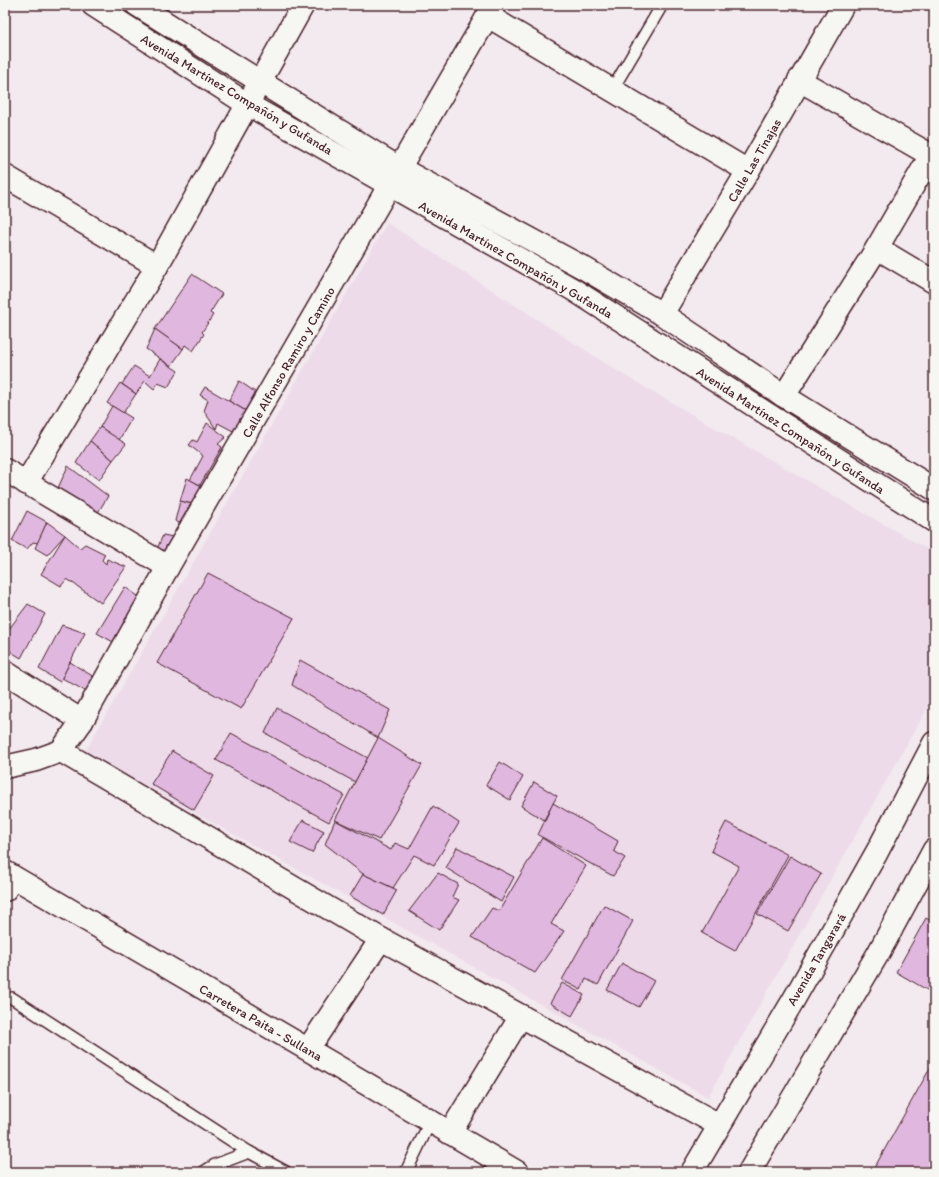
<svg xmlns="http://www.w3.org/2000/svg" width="939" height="1177" font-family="Itim,sans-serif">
	<rect width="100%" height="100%" fill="#f2eaee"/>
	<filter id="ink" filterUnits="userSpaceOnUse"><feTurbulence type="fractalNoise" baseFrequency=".025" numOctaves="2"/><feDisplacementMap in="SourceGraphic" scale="8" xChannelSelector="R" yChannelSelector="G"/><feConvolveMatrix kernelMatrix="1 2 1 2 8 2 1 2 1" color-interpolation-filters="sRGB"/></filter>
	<g filter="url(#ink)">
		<path fill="#eddbea" d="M 387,223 L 619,372 L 722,432 L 934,553 L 934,696 L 708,1097 L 85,752 Z"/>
		<g fill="#e0b8df" stroke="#4a1f2b">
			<path d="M 192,274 L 222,294 L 210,313 L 213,315 L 202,332 L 204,334 L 193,351 L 185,345 L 183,349 L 155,329 Z"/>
			<path d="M 155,329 L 183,349 L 171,366 L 146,349 Z"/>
			<path d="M 160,359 L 178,371 L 168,387 L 158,383 L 154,389 L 145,381 L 136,394 L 122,384 L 134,366 L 150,376 Z"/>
			<path d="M 239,381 L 258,394 L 246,411 L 229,401 Z"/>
			<path d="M 120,383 L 136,394 L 123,413 L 107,403 Z"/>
			<path d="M 205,387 L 246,411 L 233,431 L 218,423 L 216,429 L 204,411 L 208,400 L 200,395 Z"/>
			<path d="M 112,406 L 132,418 L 119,440 L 100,427 Z"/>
			<path d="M 207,423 L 226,437 L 218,444 L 222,447 L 200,485 L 190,480 L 203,456 L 189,445 L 193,440 L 197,442 Z"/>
			<path d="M 100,427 L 126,444 L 113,460 L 90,441 Z"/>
			<path d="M 90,441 L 113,460 L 99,480 L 76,463 Z"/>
			<path d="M 68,466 L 108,496 L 97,514 L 58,488 Z"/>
			<path d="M 187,478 L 205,488 L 192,504 L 180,501 Z"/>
			<path d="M 180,501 L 192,504 L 181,524 L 175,521 Z"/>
			<path d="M 27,511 L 47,522 L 38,543 L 33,542 L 27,549 L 12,541 Z"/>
			<path d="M 47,522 L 65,535 L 47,555 L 35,548 Z"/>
			<path d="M 65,535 L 80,548 L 85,544 L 105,554 L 102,560 L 106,564 L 107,559 L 126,567 L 101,603 L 67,579 L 61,586 L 41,574 Z"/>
			<path d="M 163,535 L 173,537 L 167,551 L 157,549 Z"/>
			<path d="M 208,573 L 294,618 L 241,709 L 157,663 Z"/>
			<path d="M 125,587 L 145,601 L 139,618 L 130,611 L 115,643 L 97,633 Z"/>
			<path d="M 28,604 L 45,614 L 21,658 L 5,648 L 5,626 L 9,629 Z"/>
			<path d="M 62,625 L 85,633 L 60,682 L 39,669 Z"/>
			<path d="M 300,660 L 390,710 L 378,738 L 292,685 Z"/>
			<path d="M 70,662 L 94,677 L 87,692 L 62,678 Z"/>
			<path d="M 277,708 L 368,758 L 355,782 L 265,733 Z"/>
			<path d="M 231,733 L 344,795 L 329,822 L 216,760 Z"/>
			<path d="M 378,738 L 422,765 L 379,840 L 335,820 Z"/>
			<path d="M 172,751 L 214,776 L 194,810 L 151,784 Z"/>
			<path d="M 500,762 L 523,777 L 510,800 L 486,785 Z"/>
			<path d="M 534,782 L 557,796 L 544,820 L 521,806 Z"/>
			<path d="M 553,803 L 618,841 L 614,851 L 625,858 L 613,876 L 538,835 Z"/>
			<path d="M 433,806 L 459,823 L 434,865 L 414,855 L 393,888 L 363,874 L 325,844 L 335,820 L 391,850 L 395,843 L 409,849 Z"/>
			<path d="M 303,820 L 324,831 L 312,853 L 290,842 Z"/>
			<path d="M 726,822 L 788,855 L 735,951 L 702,933 L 739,866 L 711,851 Z"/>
			<path d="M 542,838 L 586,866 L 551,924 L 564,931 L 535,973 L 472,937 L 492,908 L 499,911 Z"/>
			<path d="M 457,847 L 514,877 L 501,902 L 446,868 Z"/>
			<path d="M 790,856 L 821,874 L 788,931 L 757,914 Z"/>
			<path d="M 438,873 L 458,884 L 452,897 L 459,900 L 439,930 L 409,911 Z"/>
			<path d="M 363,874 L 397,890 L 383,915 L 350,896 Z"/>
			<path d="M 604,905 L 633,921 L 598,985 L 586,979 L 581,990 L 562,980 Z"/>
			<path d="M 926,918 L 934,923 L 934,994 L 896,972 Z"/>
			<path d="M 622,963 L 654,981 L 639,1007 L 607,990 Z"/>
			<path d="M 562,983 L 584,995 L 572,1016 L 550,1003 Z"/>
			<path d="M 934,1061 L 934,1172 L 872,1172 Z"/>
		</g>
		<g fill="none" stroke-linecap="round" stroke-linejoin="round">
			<defs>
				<g id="lane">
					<path d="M 612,90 L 662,5"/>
					<path d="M 12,998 L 249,1152 L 286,1172"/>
					<path d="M 204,1172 L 215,1165 L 249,1152"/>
					<path d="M 406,1172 L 430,1122"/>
				</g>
				<g id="street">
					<path d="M 488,16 L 748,171"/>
					<path d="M 799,80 L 934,157"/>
					<path d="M 5,176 L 157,266"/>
					<path d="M 877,248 L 934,282"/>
					<path d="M 662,314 L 748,171 L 843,5"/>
					<path d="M 784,396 L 877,248 L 931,155"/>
					<path d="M 5,470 L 168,567"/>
					<path d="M 26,483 L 157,266 L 303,5"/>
					<path d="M 5,672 L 82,721"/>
					<path d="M 61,751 L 381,939 L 719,1125"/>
					<path d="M 5,767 L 36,760 L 61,751 L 82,721 L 168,567 L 494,5"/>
					<path d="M 5,890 L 14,878"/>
					<path d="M 308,1049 L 381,939"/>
					<path d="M 450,1133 L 521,1016"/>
				</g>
				<g id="secondary">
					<path d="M 93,5 L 247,104 L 574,290 L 934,521"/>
					<path d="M 137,5 L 399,168 L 582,267 L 662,314 L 784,396 L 934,489"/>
					<path d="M 692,1172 L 794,999 L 877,852 L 934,743"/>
					<path d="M 749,1172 L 879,952 L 934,850"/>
				</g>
				<path id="primary" d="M 5,872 L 517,1172"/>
			</defs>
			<use href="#lane" stroke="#4a1f2b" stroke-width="14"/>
			<use href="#street" stroke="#4a1f2b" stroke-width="25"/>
			<use href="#secondary" stroke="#4a1f2b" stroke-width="25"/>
			<use href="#primary" stroke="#4a1f2b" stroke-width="25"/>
			<use href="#lane" stroke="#f6f6f2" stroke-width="11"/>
			<use href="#street" stroke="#f6f6f2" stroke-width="22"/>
			<use href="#secondary" stroke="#f6f6f2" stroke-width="22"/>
			<use href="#primary" stroke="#f6f6f2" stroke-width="22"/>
		</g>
	</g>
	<g text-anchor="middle" stroke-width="3.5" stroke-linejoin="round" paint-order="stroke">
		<g font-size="13" fill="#4a1f2b" stroke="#f6f6f2">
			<text transform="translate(237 94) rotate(31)" y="5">Avenida Martínez Compañón y Gufanda</text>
			<text transform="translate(754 160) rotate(-60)" y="5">Calle Las Tinajas</text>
			<text transform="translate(516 259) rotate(30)" y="5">Avenida Martínez Compañón y Gufanda</text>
			<text transform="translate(288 362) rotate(-60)" y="5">Calle Alfonso Ramiro y Camino</text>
			<text transform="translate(791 430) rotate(33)" y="5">Avenida Martínez Compañón y Gufanda</text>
			<text transform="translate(816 959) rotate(-60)" y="5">Avenida Tangarará</text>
			<text transform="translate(261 1022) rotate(30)" y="5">Carretera Paita - Sullana</text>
		</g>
	</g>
	<rect width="939" height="1177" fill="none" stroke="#f6f6f2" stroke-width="20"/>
	<rect x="10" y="10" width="919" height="1157" fill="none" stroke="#4a1f2b" stroke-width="1.5" filter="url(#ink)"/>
</svg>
